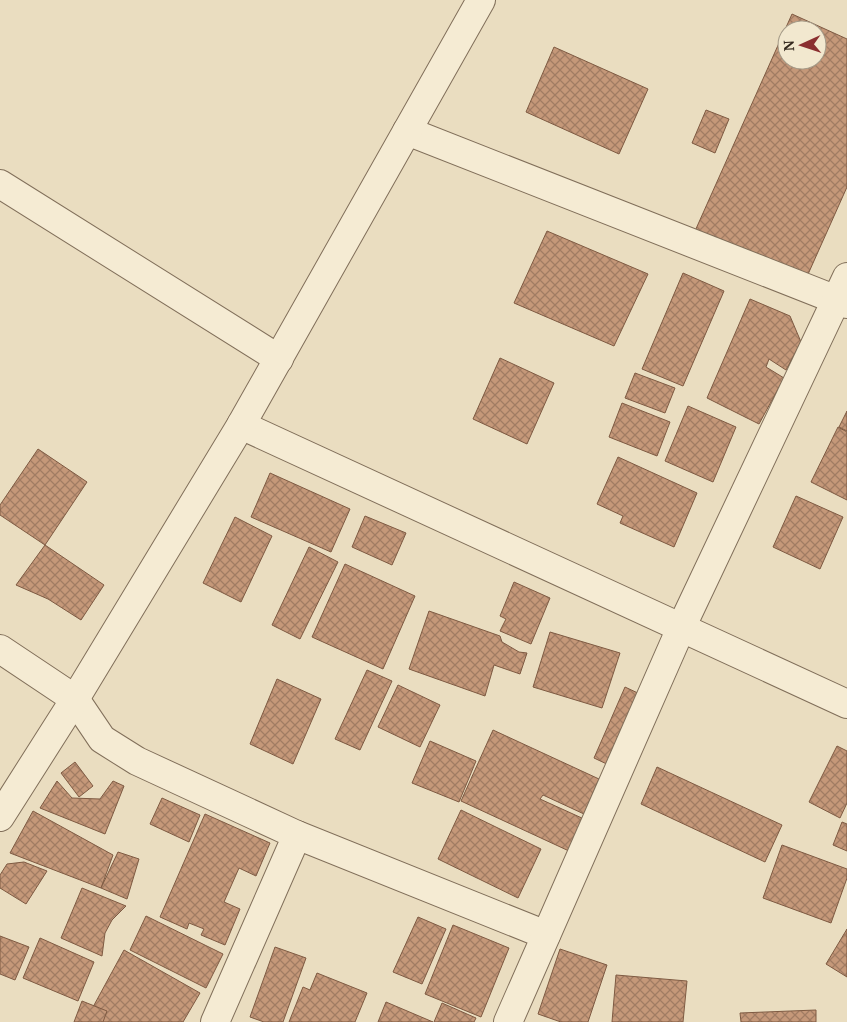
<svg xmlns="http://www.w3.org/2000/svg" width="847" height="1022" font-family="'Noto Serif',serif">
	<defs>
		<pattern id="building-cross-hatch" width="8" height="8" patternUnits="userSpaceOnUse" patternTransform="scale(1.25)"><rect width="8" height="8" fill="#c59879"/><path d="M0 0l8 8M0 8l8-8" fill="none" stroke="#a17c63"/></pattern>
	</defs>
	<rect width="100%" height="100%" fill="#eaddc0"/>
	<g fill="url(#building-cross-hatch)" stroke="#7e5a42" fill-rule="evenodd">
		<path d="M 792,14 L 847,39 L 847,187 L 805,281 L 695,231 ZM 787,30 L 817,30 L 817,60 L 787,60 Z"/>
		<path d="M 554,47 L 648,89 L 619,154 L 526,112 Z"/>
		<path d="M 706,110 L 729,119 L 715,153 L 692,143 Z"/>
		<path d="M 547,231 L 648,274 L 614,346 L 514,303 Z"/>
		<path d="M 683,273 L 724,291 L 683,386 L 642,369 Z"/>
		<path d="M 750,299 L 790,316 L 801,342 L 786,370 L 769,359 L 766,367 L 784,378 L 759,424 L 707,398 Z"/>
		<path d="M 500,358 L 554,383 L 527,444 L 473,419 Z"/>
		<path d="M 635,373 L 675,388 L 665,413 L 625,398 Z"/>
		<path d="M 622,403 L 670,422 L 657,456 L 609,437 Z"/>
		<path d="M 688,406 L 736,427 L 713,482 L 665,461 Z"/>
		<path d="M 847,411 L 847,431 L 839,427 Z"/>
		<path d="M 838,427 L 847,432 L 847,500 L 811,482 Z"/>
		<path d="M 38,449 L 87,482 L 45,545 L 0,515 L 0,505 Z"/>
		<path d="M 618,457 L 697,493 L 674,547 L 620,523 L 623,516 L 597,504 Z"/>
		<path d="M 270,473 L 350,509 L 331,552 L 251,517 Z"/>
		<path d="M 796,496 L 843,517 L 820,569 L 773,547 Z"/>
		<path d="M 365,516 L 406,533 L 392,565 L 352,547 Z"/>
		<path d="M 235,517 L 272,536 L 241,602 L 203,583 Z"/>
		<path d="M 45,545 L 104,585 L 81,620 L 48,599 L 16,585 Z"/>
		<path d="M 309,547 L 338,562 L 300,639 L 272,625 Z"/>
		<path d="M 345,564 L 415,596 L 383,669 L 312,637 Z"/>
		<path d="M 514,582 L 550,598 L 531,644 L 500,631 L 506,619 L 500,616 Z"/>
		<path d="M 429,611 L 500,636 L 502,642 L 519,652 L 527,653 L 520,674 L 494,665 L 485,696 L 409,669 Z"/>
		<path d="M 550,632 L 620,653 L 602,708 L 533,687 Z"/>
		<path d="M 367,670 L 392,681 L 360,750 L 335,739 Z"/>
		<path d="M 277,679 L 321,699 L 293,764 L 250,744 Z"/>
		<path d="M 398,685 L 440,705 L 420,747 L 378,727 Z"/>
		<path d="M 625,687 L 642,695 L 611,766 L 594,758 Z"/>
		<path d="M 493,730 L 599,779 L 584,814 L 543,795 L 540,799 L 584,819 L 569,851 L 461,801 Z"/>
		<path d="M 430,741 L 476,761 L 459,802 L 412,783 Z"/>
		<path d="M 837,746 L 847,751 L 847,803 L 840,818 L 809,802 Z"/>
		<path d="M 75,762 L 93,786 L 79,797 L 61,773 Z"/>
		<path d="M 657,767 L 782,825 L 765,862 L 641,804 Z"/>
		<path d="M 57,781 L 72,798 L 100,799 L 113,781 L 124,786 L 105,834 L 40,808 Z"/>
		<path d="M 162,798 L 200,815 L 189,842 L 150,824 Z"/>
		<path d="M 461,810 L 541,849 L 518,898 L 438,859 Z"/>
		<path d="M 33,811 L 113,855 L 101,888 L 10,853 Z"/>
		<path d="M 205,814 L 270,843 L 256,876 L 239,868 L 224,902 L 240,909 L 225,945 L 201,935 L 204,929 L 189,923 L 187,929 L 160,917 Z"/>
		<path d="M 842,822 L 847,824 L 847,851 L 833,845 Z"/>
		<path d="M 782,845 L 847,869 L 847,878 L 831,923 L 763,898 Z"/>
		<path d="M 118,852 L 139,859 L 127,899 L 101,888 Z"/>
		<path d="M 24,862 L 47,871 L 26,904 L 0,888 L 0,875 L 7,864 Z"/>
		<path d="M 82,888 L 126,906 L 112,920 L 105,933 L 102,956 L 61,938 Z"/>
		<path d="M 146,916 L 223,954 L 206,988 L 130,950 Z"/>
		<path d="M 418,917 L 446,929 L 422,984 L 393,972 Z"/>
		<path d="M 453,925 L 509,948 L 481,1017 L 425,994 Z"/>
		<path d="M 847,929 L 847,977 L 826,964 Z"/>
		<path d="M 0,936 L 29,947 L 15,980 L 0,974 Z"/>
		<path d="M 40,938 L 94,962 L 78,1001 L 23,978 Z"/>
		<path d="M 275,947 L 306,958 L 283,1022 L 264,1022 L 250,1017 Z"/>
		<path d="M 560,949 L 607,965 L 588,1022 L 561,1022 L 538,1014 Z"/>
		<path d="M 124,950 L 200,993 L 183,1022 L 94,1022 L 87,1018 Z"/>
		<path d="M 317,973 L 367,993 L 355,1022 L 289,1022 L 303,987 L 310,990 Z"/>
		<path d="M 616,975 L 687,981 L 683,1022 L 612,1022 Z"/>
		<path d="M 82,1001 L 107,1011 L 103,1022 L 74,1022 Z"/>
		<path d="M 386,1002 L 433,1022 L 378,1022 Z"/>
		<path d="M 442,1003 L 476,1018 L 474,1022 L 434,1022 Z"/>
		<path d="M 816,1010 L 816,1022 L 741,1022 L 740,1013 Z"/>
	</g>
	<g fill="none" stroke-linecap="round" stroke-linejoin="round">
		<defs>
			<g id="minor">
				<path d="M 407,131 L 847,304"/>
				<path d="M 0,184 L 279,359"/>
				<path d="M 241,425 L 847,704"/>
				<path d="M 0,649 L 75,699 L 102,739 L 137,761 L 297,835 L 546,935"/>
				<path d="M 0,817 L 75,699 L 241,425 L 481,0"/>
				<path d="M 215,1022 L 297,835"/>
				<path d="M 508,1022 L 681,628 L 847,277"/>
			</g>
		</defs>
		<use href="#minor" stroke="#816f5a" stroke-width="30"/>
		<use href="#minor" stroke="#f5ebd3" stroke-width="28"/>
	</g>
	<g transform="translate(802 45) rotate(267)"><circle r="24" fill="#f2e8cf" stroke="#a59b88"/>
	<path d="M0-4L9 19L0 12L-9 19Z" fill="#8b2f30"/>
	<text y="-8" font-size="14" font-weight="bold" text-anchor="middle" fill="#32271d">N</text>
	</g>
</svg>
